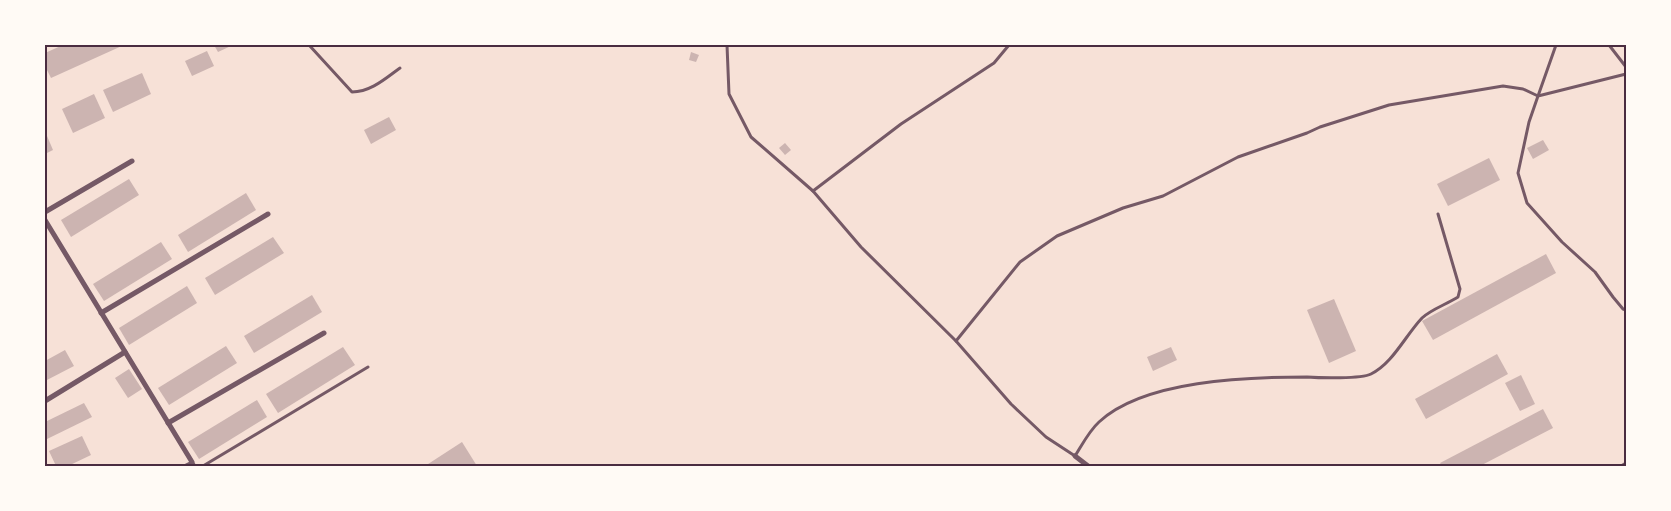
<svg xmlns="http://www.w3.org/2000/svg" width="1671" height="511" font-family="Ubuntu,sans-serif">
	<rect width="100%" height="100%" fill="#f7e1d7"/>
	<g fill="#ccb4b1">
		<path d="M 63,45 L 124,45 L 51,78 L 45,66 L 45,53 Z"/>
		<path d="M 214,45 L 233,45 L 218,52 Z"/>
		<path d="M 207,51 L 214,66 L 192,76 L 185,61 Z"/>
		<path d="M 691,52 L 699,55 L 696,62 L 689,60 Z"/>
		<path d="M 142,73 L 151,94 L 113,112 L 103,90 Z"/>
		<path d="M 94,94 L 105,118 L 73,133 L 62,109 Z"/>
		<path d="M 389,117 L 396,130 L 371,144 L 364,130 Z"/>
		<path d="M 47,136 L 53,150 L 45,154 L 45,137 Z"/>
		<path d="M 1543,140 L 1549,150 L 1533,159 L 1527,148 Z"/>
		<path d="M 785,143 L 791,150 L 785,155 L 779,148 Z"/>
		<path d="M 1489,158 L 1500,180 L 1448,206 L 1437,184 Z"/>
		<path d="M 129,179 L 139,195 L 71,237 L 61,220 Z"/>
		<path d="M 246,193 L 256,210 L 188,252 L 178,235 Z"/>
		<path d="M 273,237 L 284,253 L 215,295 L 205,278 Z"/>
		<path d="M 161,242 L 172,259 L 104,301 L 93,284 Z"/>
		<path d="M 1546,254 L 1556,273 L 1433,340 L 1422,321 Z"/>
		<path d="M 187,286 L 197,303 L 129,345 L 119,328 Z"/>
		<path d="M 312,295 L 322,312 L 254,353 L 244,336 Z"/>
		<path d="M 1334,299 L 1356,351 L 1329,363 L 1307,310 Z"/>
		<path d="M 226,346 L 237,363 L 169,405 L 158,388 Z"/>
		<path d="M 343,347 L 355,365 L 278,413 L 266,394 Z"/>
		<path d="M 1171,347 L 1177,360 L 1153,371 L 1147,357 Z"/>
		<path d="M 65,350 L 74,366 L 45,381 L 45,361 Z"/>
		<path d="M 1497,354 L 1508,374 L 1426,419 L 1415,399 Z"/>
		<path d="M 129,369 L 142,389 L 128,398 L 115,378 Z"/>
		<path d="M 1521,375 L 1535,404 L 1520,411 L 1505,383 Z"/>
		<path d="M 257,400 L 267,417 L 199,459 L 188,442 Z"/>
		<path d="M 84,403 L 92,417 L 45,440 L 45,422 Z"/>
		<path d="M 1543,409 L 1553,428 L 1480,466 L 1442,466 L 1440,463 Z"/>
		<path d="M 82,436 L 91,455 L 68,466 L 56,466 L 49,451 Z"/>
		<path d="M 462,442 L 477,466 L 425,466 Z"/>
	</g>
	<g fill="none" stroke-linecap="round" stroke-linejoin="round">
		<g stroke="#755966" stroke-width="3">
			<path d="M 309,45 L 352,92 C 371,92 386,78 400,68"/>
			<path d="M 727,45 L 729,94 L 751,137 L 813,191 L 901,124 L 994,63 L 1009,45"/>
			<path d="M 1609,45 L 1626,67"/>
			<path d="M 1626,74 L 1538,96 L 1529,122 L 1518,173 L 1527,203 L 1562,242 L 1595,272 L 1613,297 L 1623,309 L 1626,310"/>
			<path d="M 813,191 L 861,247 L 956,341 L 1011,404 L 1046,437 L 1075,456 C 1082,445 1089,431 1099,422 C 1144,380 1247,377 1307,377 C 1320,378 1361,379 1371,374 C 1393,363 1405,336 1422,318 C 1430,310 1447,304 1458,297 L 1460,289 L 1438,214"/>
			<path d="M 956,341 L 1020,262 L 1057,236 L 1123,208 L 1163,196 L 1238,157 L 1307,133 L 1320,127 L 1389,105 L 1503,86 L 1523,89 L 1538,96 L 1556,45"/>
			<path d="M 184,466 L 192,462 L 195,466"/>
			<path d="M 203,466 L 368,367"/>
			<path d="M 1621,466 L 1626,463"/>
		</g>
		<g stroke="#755966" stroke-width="5">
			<path d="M 45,212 L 132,161"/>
			<path d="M 45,220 L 192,462"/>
			<path d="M 101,313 L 268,214"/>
			<path d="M 45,401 L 125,352"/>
			<path d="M 168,423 L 324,333"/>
			<path d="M 1075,456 L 1088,466"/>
		</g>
	</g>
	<rect width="1671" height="511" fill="none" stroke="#fffaf5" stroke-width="92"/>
	<rect x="46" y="46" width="1579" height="419" fill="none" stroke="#4a2c40" stroke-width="2"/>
</svg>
